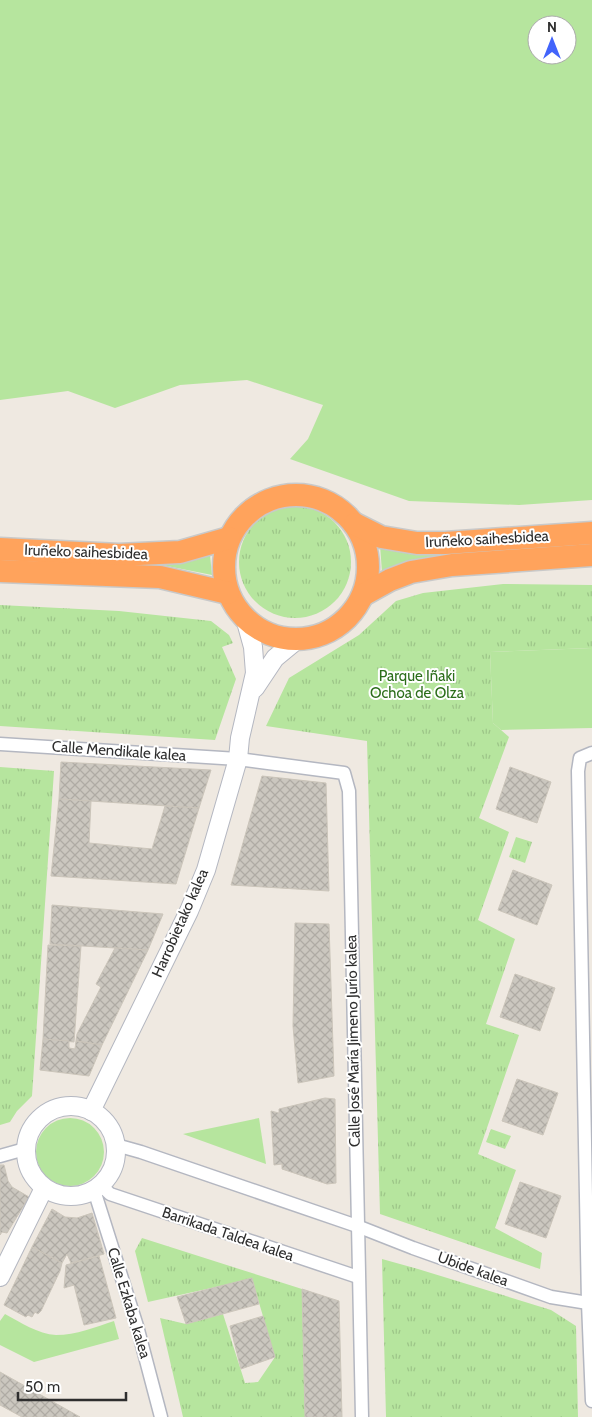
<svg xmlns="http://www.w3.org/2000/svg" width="592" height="1417" font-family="Cabin,sans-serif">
	<defs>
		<pattern id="park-tufts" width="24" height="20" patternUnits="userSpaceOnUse" patternTransform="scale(1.25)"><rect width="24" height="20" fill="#b6e59e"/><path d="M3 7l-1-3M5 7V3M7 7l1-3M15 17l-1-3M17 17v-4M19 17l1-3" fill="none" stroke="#9dc588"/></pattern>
		<pattern id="building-cross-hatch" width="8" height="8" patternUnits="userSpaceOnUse" patternTransform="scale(1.25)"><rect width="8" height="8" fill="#cbc7bf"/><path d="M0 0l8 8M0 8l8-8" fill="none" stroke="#afaba4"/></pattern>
	</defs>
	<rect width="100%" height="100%" fill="#efe9e1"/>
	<g fill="#b6e59e" fill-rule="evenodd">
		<path d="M 0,0 L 592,0 L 592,500 L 519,505 L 409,501 L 290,459 L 308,439 L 323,405 L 247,380 L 180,385 L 115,408 L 68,391 L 0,400 ZM 537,25 L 567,25 L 567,55 L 537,55 Z"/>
		<path d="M 380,545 L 416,553 L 444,555 L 411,560 L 382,572 Z"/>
		<path d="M 210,555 L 212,575 L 162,565 Z"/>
		<path d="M 592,648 L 592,728 L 501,730 L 493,723 L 490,652 Z"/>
		<circle cx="70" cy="1152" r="34"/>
		<path d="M 259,1118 L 266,1164 L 183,1134 Z"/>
		<path d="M 5,1314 C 20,1322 38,1334 56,1335 C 76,1335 96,1327 114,1321 L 119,1339 L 34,1362 L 0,1345 L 0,1321 Z"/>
	</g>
	<g fill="url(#park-tufts)">
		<circle cx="295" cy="562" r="56"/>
		<path d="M 503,584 L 592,585 L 592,648 L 490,652 L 493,723 L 509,737 L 479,818 L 509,832 L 478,920 L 515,939 L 486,1024 L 519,1035 L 478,1154 L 516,1170 L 495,1228 L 542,1253 L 540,1269 L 380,1214 L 367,741 L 266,726 L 289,678 L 359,635 L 396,601 L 423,593 Z"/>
		<path d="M 0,605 L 119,611 L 211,621 L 229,635 L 233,643 L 222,647 L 236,679 L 215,740 L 0,726 Z"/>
		<path d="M 0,767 L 54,771 L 32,1096 L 17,1111 L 10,1122 L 0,1125 Z"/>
		<path d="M 516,837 L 532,842 L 525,863 L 509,857 Z"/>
		<path d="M 491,1129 L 511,1136 L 505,1149 L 486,1142 Z"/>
		<path d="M 142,1238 L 302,1289 L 305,1417 L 183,1417 L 160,1318 L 186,1324 L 223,1314 L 245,1383 L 258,1382 L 275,1357 L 252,1279 L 148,1302 L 135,1251 Z"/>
		<path d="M 382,1259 L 418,1269 L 551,1310 L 576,1326 L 578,1417 L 386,1417 Z"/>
	</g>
	<g fill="url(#building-cross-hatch)" stroke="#cbc5ba">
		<path d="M 61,762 L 211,770 L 199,808 L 59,799 Z"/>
		<path d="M 510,767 L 551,782 L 537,823 L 496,809 Z"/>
		<path d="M 262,776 L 326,783 L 329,891 L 231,885 Z"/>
		<path d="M 59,799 L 91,801 L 89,843 L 152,849 L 165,806 L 199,808 L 176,884 L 51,876 Z"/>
		<path d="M 513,870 L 552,885 L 537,925 L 498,910 Z"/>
		<path d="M 52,905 L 163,914 L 148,950 L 50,944 Z"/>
		<path d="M 295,923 L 329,924 L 334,1076 L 298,1083 L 293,1026 Z"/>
		<path d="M 48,945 L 81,946 L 74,1042 L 43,1039 Z"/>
		<path d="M 115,948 L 148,950 L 102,1045 L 76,1041 L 77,1034 L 101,987 L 96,984 Z"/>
		<path d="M 515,974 L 555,988 L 540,1031 L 500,1017 Z"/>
		<path d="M 43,1039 L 69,1041 L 69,1048 L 75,1049 L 76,1041 L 102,1045 L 89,1076 L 40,1070 Z"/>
		<path d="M 517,1079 L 558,1093 L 543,1135 L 502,1121 Z"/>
		<path d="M 325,1098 L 335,1099 L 336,1183 L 327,1184 L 282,1169 L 282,1164 L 274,1165 L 271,1111 L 279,1113 L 279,1109 Z"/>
		<path d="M 0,1165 L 4,1165 L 8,1181 L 12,1187 L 29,1197 L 7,1233 L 2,1232 L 0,1235 Z"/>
		<path d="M 520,1182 L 561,1196 L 546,1238 L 505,1224 Z"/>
		<path d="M 52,1209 L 65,1217 L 77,1218 L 92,1213 L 104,1254 L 71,1263 L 67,1254 L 62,1263 L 32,1247 Z"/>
		<path d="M 32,1247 L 62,1263 L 60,1271 L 41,1311 L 38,1314 L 35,1312 L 32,1317 L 28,1315 L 26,1317 L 4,1305 Z"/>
		<path d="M 99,1256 L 116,1318 L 84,1325 L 74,1285 L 64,1288 L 66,1265 Z"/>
		<path d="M 252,1278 L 259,1304 L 186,1324 L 177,1297 Z"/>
		<path d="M 302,1289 L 339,1301 L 342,1417 L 305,1417 Z"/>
		<path d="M 263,1316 L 275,1357 L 241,1369 L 230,1326 Z"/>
		<path d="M 0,1372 L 80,1417 L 22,1417 L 0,1405 Z"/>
	</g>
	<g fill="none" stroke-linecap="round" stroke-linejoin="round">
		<defs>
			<g id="street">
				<path d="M 0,744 L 238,759 L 344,773 L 349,791 L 362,1417"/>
				<path d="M 592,753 L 580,758 L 578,771 L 588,1303 L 592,1401"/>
				<path d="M 116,1145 L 141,1152 L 357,1226 L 413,1248 L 551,1297 L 588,1303 L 592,1303"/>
				<path d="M 0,1156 L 25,1149"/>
				<path d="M 101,1185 L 110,1194 L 358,1277"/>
				<path d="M 94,1190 L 137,1326 L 161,1417"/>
			</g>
			<g id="secondary">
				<path d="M 255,688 L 275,658 L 298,639"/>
				<circle cx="71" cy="1151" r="45"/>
				<path d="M 91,1111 L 189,911 L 206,870 L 238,759 L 240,738 L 255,673 L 253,647 L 245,618"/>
				<path d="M 0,1277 L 44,1188"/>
			</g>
			<g id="highway">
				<circle cx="296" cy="567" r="72"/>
				<path d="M 355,524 L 381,537 L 417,543 L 445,543 L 592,533"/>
				<path d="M 0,549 L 119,555 L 180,552 L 229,538"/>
				<path d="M 0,571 L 160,577 L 228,593"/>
				<path d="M 363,595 L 390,580 L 411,572 L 452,565 L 592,555"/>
			</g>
		</defs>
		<use href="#street" stroke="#b4b7c1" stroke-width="15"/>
		<use href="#secondary" stroke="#b4b7c1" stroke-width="20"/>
		<use href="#highway" stroke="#c9c9c9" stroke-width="25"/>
		<use href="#street" stroke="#fff" stroke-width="12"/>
		<use href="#secondary" stroke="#fff" stroke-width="18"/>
		<use href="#highway" stroke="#ffa35c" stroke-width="22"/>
	</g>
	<g text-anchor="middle" stroke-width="4" stroke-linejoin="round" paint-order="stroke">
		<g font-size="15" fill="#2e2e2e" stroke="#fff">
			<text transform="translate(487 539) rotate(-3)" y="5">Iruñeko saihesbidea</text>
			<text transform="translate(86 552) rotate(2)" y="5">Iruñeko saihesbidea</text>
			<text transform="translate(119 751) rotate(4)" y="5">Calle Mendikale kalea</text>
			<text transform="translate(180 923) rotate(-66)" y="5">Harrobietako kalea</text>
			<text transform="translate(353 1041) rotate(-91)" y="5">Calle José María Jimeno Jurío kalea</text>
			<text transform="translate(228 1234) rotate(19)" y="5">Barrikada Taldea kalea</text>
			<text transform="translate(473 1269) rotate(20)" y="5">Ubide kalea</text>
			<text transform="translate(129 1303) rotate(73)" y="5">Calle Ezkaba kalea</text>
		</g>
		<g font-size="15" fill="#2c6e1b" stroke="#fff">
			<text x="417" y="681">Parque Iñaki<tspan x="417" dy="17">Ochoa de Olza</tspan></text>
		</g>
	</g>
	<g transform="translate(552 40)"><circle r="24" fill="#ffffff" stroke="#ababab"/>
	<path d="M0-4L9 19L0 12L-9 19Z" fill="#4264fb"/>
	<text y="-8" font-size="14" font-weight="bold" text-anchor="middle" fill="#2e2e2e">N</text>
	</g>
	<path d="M18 1392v8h108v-8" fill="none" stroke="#2e2e2e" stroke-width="2.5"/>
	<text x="25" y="1392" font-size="15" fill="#2e2e2e" stroke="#ffffff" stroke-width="4" paint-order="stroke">50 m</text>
</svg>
